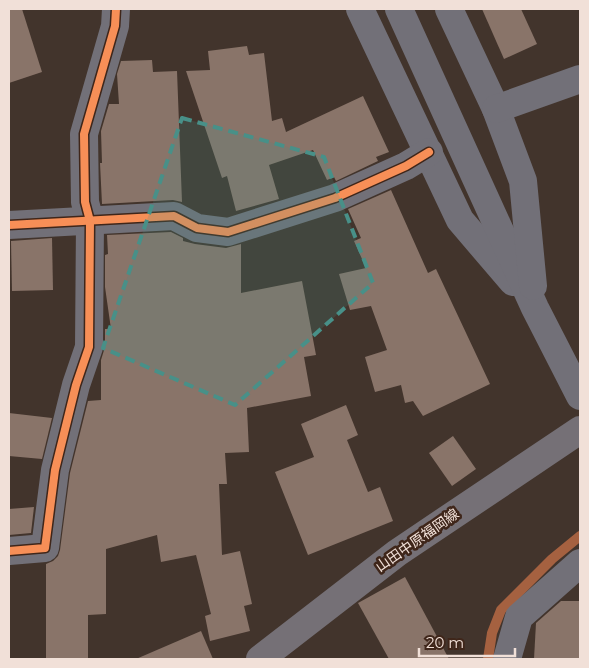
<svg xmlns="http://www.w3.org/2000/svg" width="589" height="668" font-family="Montserrat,'Noto Sans JP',sans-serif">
	<rect width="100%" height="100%" fill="#42342c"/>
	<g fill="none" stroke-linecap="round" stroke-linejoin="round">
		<path stroke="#a56140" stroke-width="10" d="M 488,659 L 492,633 L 501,610 L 552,559 L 580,536"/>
	</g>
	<g fill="#897469">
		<path d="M 9,9 L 22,9 L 42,72 L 9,83 Z"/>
		<path d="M 482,9 L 521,9 L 537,44 L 504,59 Z"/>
		<path d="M 247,46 L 249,55 L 264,53 L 272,121 L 282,118 L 286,132 L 363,96 L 389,152 L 376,157 L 378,161 L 336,181 L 334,177 L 327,180 L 313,150 L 269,165 L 279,199 L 236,211 L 227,176 L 222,178 L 186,71 L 210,70 L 208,51 Z"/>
		<path d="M 152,60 L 153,72 L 177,71 L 182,202 L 173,200 L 102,204 L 100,163 L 102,163 L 101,131 L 109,104 L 119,104 L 117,74 L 121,61 Z"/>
		<path d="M 391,190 L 428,273 L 436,269 L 490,384 L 423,416 L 413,401 L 405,403 L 401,385 L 375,392 L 365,357 L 387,350 L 371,306 L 350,310 L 339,274 L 366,268 L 354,241 L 361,238 L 348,209 Z"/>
		<path d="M 171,232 L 183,238 L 183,241 L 195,244 L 226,248 L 241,244 L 241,293 L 302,281 L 316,355 L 304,357 L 311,396 L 247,408 L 249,452 L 225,453 L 227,484 L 219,484 L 222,555 L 240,551 L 252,604 L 244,606 L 250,631 L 210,641 L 205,616 L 211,614 L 196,555 L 161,562 L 157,535 L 106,549 L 106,614 L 88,615 L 88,658 L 46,659 L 46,564 L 53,561 L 58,556 L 60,550 L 70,473 L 88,401 L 101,400 L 101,360 L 105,347 L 105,329 L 111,329 L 105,287 L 105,255 L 108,254 L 107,235 Z"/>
		<path d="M 52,238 L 53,290 L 12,291 L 11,241 Z"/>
		<path d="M 346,405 L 358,435 L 347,440 L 368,492 L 380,487 L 393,521 L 308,555 L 275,472 L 314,457 L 301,424 Z"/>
		<path d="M 9,413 L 52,418 L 42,459 L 9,456 Z"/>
		<path d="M 453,436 L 476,469 L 452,486 L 429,453 Z"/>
		<path d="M 34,507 L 31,533 L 9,535 L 9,509 Z"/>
		<path d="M 405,577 L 449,659 L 389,659 L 358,603 Z"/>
		<path d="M 561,601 L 580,601 L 580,659 L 534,659 L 536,623 Z"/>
		<path d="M 201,631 L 213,659 L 136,659 Z"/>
	</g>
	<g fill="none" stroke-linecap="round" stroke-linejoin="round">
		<g stroke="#727078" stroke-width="28">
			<path d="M 360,9 L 460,220 L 513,282"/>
			<path d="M 399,9 L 535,308 L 580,396"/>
			<path d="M 449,9 L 496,109 L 523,181 L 533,286"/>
			<path d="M 496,109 L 580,79"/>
			<path d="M 9,225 L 174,216 L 197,228 L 228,232 L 335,198 L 406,166 L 429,152"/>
			<path d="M 9,551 L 45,548 L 55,470 L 76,385 L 89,347 L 90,221 L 85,202 L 84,134 L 115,26 L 116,9"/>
			<path d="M 507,659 L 519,617 L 580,563"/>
		</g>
		<path stroke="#757076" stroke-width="28" d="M 260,659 L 397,553 L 580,430"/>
		<defs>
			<g id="cycleway">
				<path d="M 9,225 L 174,216 L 197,228 L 228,232 L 335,198 L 406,166 L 429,152"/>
				<path d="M 9,551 L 45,548 L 55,470 L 76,385 L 89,347 L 90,221 L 85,202 L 84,134 L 115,26 L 116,9"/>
			</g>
		</defs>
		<use href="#cycleway" stroke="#3f261a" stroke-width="11"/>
		<use href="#cycleway" stroke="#f78f57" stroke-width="8"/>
	</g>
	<path fill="#489088" fill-opacity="0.2" stroke="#489088" stroke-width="4" stroke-dasharray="10 6" stroke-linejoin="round" d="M 182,118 L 324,157 L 373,283 L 235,405 L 103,348 Z"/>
	<g text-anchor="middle" stroke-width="5" stroke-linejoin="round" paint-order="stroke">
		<g font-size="14" fill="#f1e0d8" stroke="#3f261a">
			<text transform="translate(417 540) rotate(-35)" y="5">山田中原福岡線</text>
		</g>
	</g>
	<rect width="589" height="668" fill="none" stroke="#f1e0d8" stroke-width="20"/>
	<path d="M419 648v8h96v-8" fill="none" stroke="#f1e0d8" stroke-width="2.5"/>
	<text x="426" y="648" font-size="15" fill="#f1e0d8" stroke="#3f261a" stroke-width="4" paint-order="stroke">20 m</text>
</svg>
